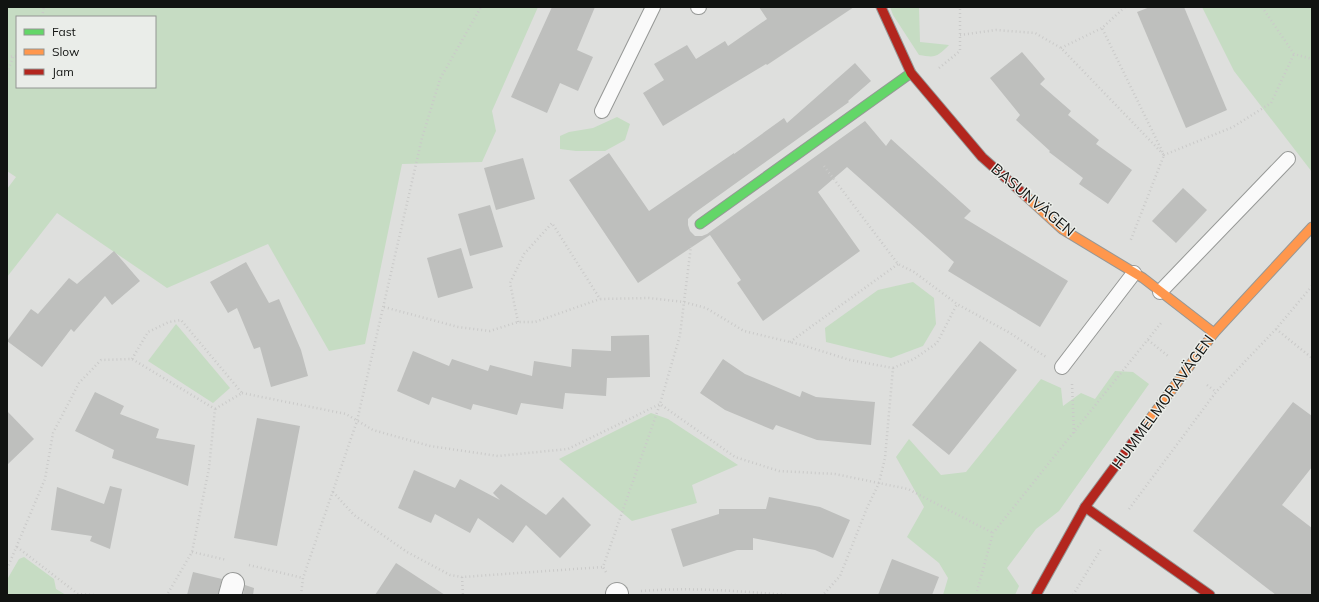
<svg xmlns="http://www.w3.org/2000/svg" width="1319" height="602" font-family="Mulish,sans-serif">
	<rect width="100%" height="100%" fill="#dedfdd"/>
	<g fill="#c6dcc3" fill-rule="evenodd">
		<path d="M 7,7 L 538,7 L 492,111 L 496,131 L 482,162 L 402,164 L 365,344 L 329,351 L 268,244 L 167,288 L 57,213 L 7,277 L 7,189 L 16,177 L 7,171 ZM 17,17 L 155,17 L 155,87 L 17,87 Z"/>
		<path d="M 890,7 L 919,7 L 920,42 L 949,45 C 937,57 936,58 919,55 L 893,15 Z"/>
		<path d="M 1202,7 L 1312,7 L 1312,172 L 1234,71 Z"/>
		<path d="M 617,117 L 630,124 L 625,140 L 605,151 L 576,151 L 560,149 L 560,136 L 569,132 L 593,128 Z"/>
		<path d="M 913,282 L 934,298 L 936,324 L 923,346 L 891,358 L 826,342 L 825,328 L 878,290 Z"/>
		<path d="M 176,324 L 230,388 L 213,403 L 148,361 Z"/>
		<path d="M 1115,371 L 1133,372 L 1149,384 L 1059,511 L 1036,529 L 1007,568 L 1019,586 L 1015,595 L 943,595 L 948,578 L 939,563 L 907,537 L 924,507 L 896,457 L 909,439 L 941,475 L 966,472 L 1041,379 L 1061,388 L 1063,406 L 1081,393 L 1095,399 Z"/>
		<path d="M 651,413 L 668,419 L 738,465 L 692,485 L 697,503 L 632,521 L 559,459 Z"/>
		<path d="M 24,557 L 54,579 L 56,589 L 66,595 L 7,595 L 8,578 L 19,559 Z"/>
	</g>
	<g fill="#bebfbd">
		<path d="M 552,7 L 595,7 L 577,50 L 593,57 L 578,91 L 560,83 L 547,113 L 511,97 Z"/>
		<path d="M 759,7 L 854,7 L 767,65 L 766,64 L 663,126 L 643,93 L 664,80 L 654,64 L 687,45 L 696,59 L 725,41 L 728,46 L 767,19 Z"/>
		<path d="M 1150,7 L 1184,7 L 1227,110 L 1186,128 L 1137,12 Z"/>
		<path d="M 1022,52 L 1045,79 L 1040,84 L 1071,111 L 1068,115 L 1099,140 L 1096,144 L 1132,170 L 1108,204 L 1079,184 L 1083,178 L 1049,152 L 1050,151 L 1016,120 L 1020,115 L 990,78 Z"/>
		<path d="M 855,63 L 871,81 L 848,101 L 849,102 L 693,214 L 688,219 L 688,225 L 690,231 L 695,236 L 702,236 L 707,234 L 865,121 L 886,146 L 891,139 L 971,211 L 964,218 L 1068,281 L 1040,327 L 948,271 L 954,262 L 847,167 L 818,192 L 860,251 L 763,321 L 737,283 L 741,280 L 710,235 L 638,283 L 569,180 L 609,153 L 649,211 L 734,153 L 734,154 L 784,118 L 787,123 Z"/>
		<path d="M 523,158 L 535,199 L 496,210 L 484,168 Z"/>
		<path d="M 1183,188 L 1207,210 L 1176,243 L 1152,221 Z"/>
		<path d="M 490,205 L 503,247 L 470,256 L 458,214 Z"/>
		<path d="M 461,248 L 473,288 L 438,298 L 427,258 Z"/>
		<path d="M 114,251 L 140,281 L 112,305 L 105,296 L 74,332 L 71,329 L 42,367 L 7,341 L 31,309 L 38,314 L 69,278 L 77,284 Z"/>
		<path d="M 246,262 L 269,303 L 279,299 L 301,350 L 308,376 L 271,387 L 260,347 L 254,349 L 237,308 L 228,313 L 210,282 Z"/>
		<path d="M 649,335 L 650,377 L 607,378 L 606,396 L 565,393 L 563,409 L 521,403 L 517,415 L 473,404 L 471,410 L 432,397 L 429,405 L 397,391 L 413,351 L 449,366 L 452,359 L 488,371 L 490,365 L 532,376 L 534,361 L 571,367 L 572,349 L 611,351 L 611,336 Z"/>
		<path d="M 980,341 L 1017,370 L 949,455 L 912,425 Z"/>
		<path d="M 723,359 L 745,374 L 800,397 L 802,391 L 816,397 L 875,402 L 871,445 L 817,440 L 776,425 L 773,430 L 725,410 L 700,393 Z"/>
		<path d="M 95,392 L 124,406 L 120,414 L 159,429 L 156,438 L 195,445 L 188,486 L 112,458 L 114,450 L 75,431 Z"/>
		<path d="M 1293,402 L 1312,416 L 1312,467 L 1282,505 L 1312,528 L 1312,595 L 1276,595 L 1193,531 Z"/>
		<path d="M 7,411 L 34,439 L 7,465 Z"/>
		<path d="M 257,418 L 300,426 L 277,546 L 234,538 Z"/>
		<path d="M 414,470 L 455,488 L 460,479 L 500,500 L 493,493 L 501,484 L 546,515 L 563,497 L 591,525 L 560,558 L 526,525 L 513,543 L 478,518 L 470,533 L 435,514 L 431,523 L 398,508 Z"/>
		<path d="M 110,486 L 122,489 L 110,549 L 90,541 L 92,536 L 51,530 L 57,487 L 104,504 Z"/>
		<path d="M 769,497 L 820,507 L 850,520 L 833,558 L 815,550 L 753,538 L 753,550 L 737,550 L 683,567 L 671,529 L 719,514 L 719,509 L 766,509 Z"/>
		<path d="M 892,559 L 939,577 L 932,595 L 878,595 Z"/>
		<path d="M 396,563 L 445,595 L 375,595 Z"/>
		<path d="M 193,572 L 222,579 L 218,595 L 187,595 Z"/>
		<path d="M 245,585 L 254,588 L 253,595 L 243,595 Z"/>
	</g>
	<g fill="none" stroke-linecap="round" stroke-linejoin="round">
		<defs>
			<g id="lane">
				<path d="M 698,7 L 699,7"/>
				<path d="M 602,111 L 653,7"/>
				<path d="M 1160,292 L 1288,159"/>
				<path d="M 1062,367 L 1134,273"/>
			</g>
			<g id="street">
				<path d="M 617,594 L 617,595"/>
				<path d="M 230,595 L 233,584"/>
			</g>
			<path id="fast" d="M 700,224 L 911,73"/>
			<g id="slow">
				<path d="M 1027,197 L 1062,229 L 1143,278 L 1214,333"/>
				<path d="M 1144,427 L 1214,333 L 1312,227"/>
			</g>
			<g id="jam">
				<path d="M 881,7 L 911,73 L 982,157 L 1027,197"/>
				<path d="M 1085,507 L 1210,595"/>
				<path d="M 1036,595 L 1085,507 L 1144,427"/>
			</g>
		</defs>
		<use href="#lane" stroke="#969896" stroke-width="16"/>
		<use href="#street" stroke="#969896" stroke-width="24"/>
		<use href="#fast" stroke="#969896" stroke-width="11"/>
		<use href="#slow" stroke="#969896" stroke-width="11"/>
		<use href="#jam" stroke="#969896" stroke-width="11"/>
		<g stroke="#cacac9" stroke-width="2.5" stroke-dasharray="1 3" stroke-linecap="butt">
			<path d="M 1125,7 L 1102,28 L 1164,155 L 1233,127 L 1271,103 L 1294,54"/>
			<path d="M 1262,7 L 1294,54 L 1312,59"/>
			<path d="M 42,17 L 44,7"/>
			<path d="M 960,35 L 996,30 L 1035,33 L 1061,48 L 1164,155 L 1130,242"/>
			<path d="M 1061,48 L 1102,28"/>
			<path d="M 7,57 L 17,56"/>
			<path d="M 939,68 L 960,51 L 960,7"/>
			<path d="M 7,73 L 13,57"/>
			<path d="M 824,166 L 898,264 L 914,272 L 957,304 L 1010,333 L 1046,357"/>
			<path d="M 384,307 L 458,327 L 490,331 L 518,322 L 535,322 L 600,299"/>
			<path d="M 518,322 L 510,283 L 524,254 L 552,223 L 600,299 L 649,298 L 684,302 L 691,246"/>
			<path d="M 1276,329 L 1312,358"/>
			<path d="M 1148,340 L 1168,356"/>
			<path d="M 790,342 L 898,264"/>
			<path d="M 132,359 L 148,332 L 169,322 L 181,320 L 242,393 L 215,409"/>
			<path d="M 893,368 L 914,359 L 937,343 L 957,304"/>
			<path d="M 1072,384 L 1074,433"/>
			<path d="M 1207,385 L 1216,392"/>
			<path d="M 242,393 L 346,414 L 373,430 L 430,446 L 498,456 L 568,449 L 660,404 L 735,457 L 779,471 L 835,474 L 908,489 L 993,533"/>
			<path d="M 333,492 L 354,515 L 407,552 L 450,575 L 462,577 L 603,567"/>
			<path d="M 1129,509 L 1216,392 L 1276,329 L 1312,286"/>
			<path d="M 17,547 L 78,594"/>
			<path d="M 192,552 L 227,560"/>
			<path d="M 249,565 L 303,578"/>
			<path d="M 7,569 L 45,479 L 53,433 L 79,383 L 101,360 L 132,359 L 215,409 L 209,468 L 192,552 L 167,595"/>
			<path d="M 606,572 L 603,567 L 660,404 L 680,335 L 684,302 L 706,308 L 744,331 L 802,345 L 850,360 L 893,368 L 885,458 L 879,483 L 867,508 L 840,576 L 823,595"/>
			<path d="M 462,577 L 463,595"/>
			<path d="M 641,591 C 690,587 738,591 787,595"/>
			<path d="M 78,595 L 78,594 L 95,595"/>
			<path d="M 301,595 L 303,578 L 357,421 L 422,138 L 440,79 L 481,7"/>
			<path d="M 976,595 L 993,533 L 1161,323"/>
			<path d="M 1073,595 L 1101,549"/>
		</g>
		<use href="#lane" stroke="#fafafa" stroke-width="14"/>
		<use href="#street" stroke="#fafafa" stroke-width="22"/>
		<use href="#fast" stroke="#63d668" stroke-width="9"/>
		<use href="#slow" stroke="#ff974d" stroke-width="9"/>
		<use href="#jam" stroke="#b3261e" stroke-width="9"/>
	</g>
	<g text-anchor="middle" stroke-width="3" stroke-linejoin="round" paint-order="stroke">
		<g font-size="15" fill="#111311" stroke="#eaede9">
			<text transform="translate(1033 200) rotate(40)" y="5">BASUNVÄGEN</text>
			<text transform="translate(1163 402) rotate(-54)" y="5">HUMMELMORAVÄGEN</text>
		</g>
	</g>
	<rect width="1319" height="602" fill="none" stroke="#111311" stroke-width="16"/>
	<rect x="16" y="16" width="140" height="72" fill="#eaede9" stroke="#939693"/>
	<rect x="24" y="29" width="20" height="6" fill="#63d668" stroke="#939693"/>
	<text x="52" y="36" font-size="12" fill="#111311">Fast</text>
	<rect x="24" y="49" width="20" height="6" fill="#ff974d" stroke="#939693"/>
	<text x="52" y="56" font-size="12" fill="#111311">Slow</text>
	<rect x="24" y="69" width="20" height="6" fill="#b3261e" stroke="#939693"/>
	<text x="52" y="76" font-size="12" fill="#111311">Jam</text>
</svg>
